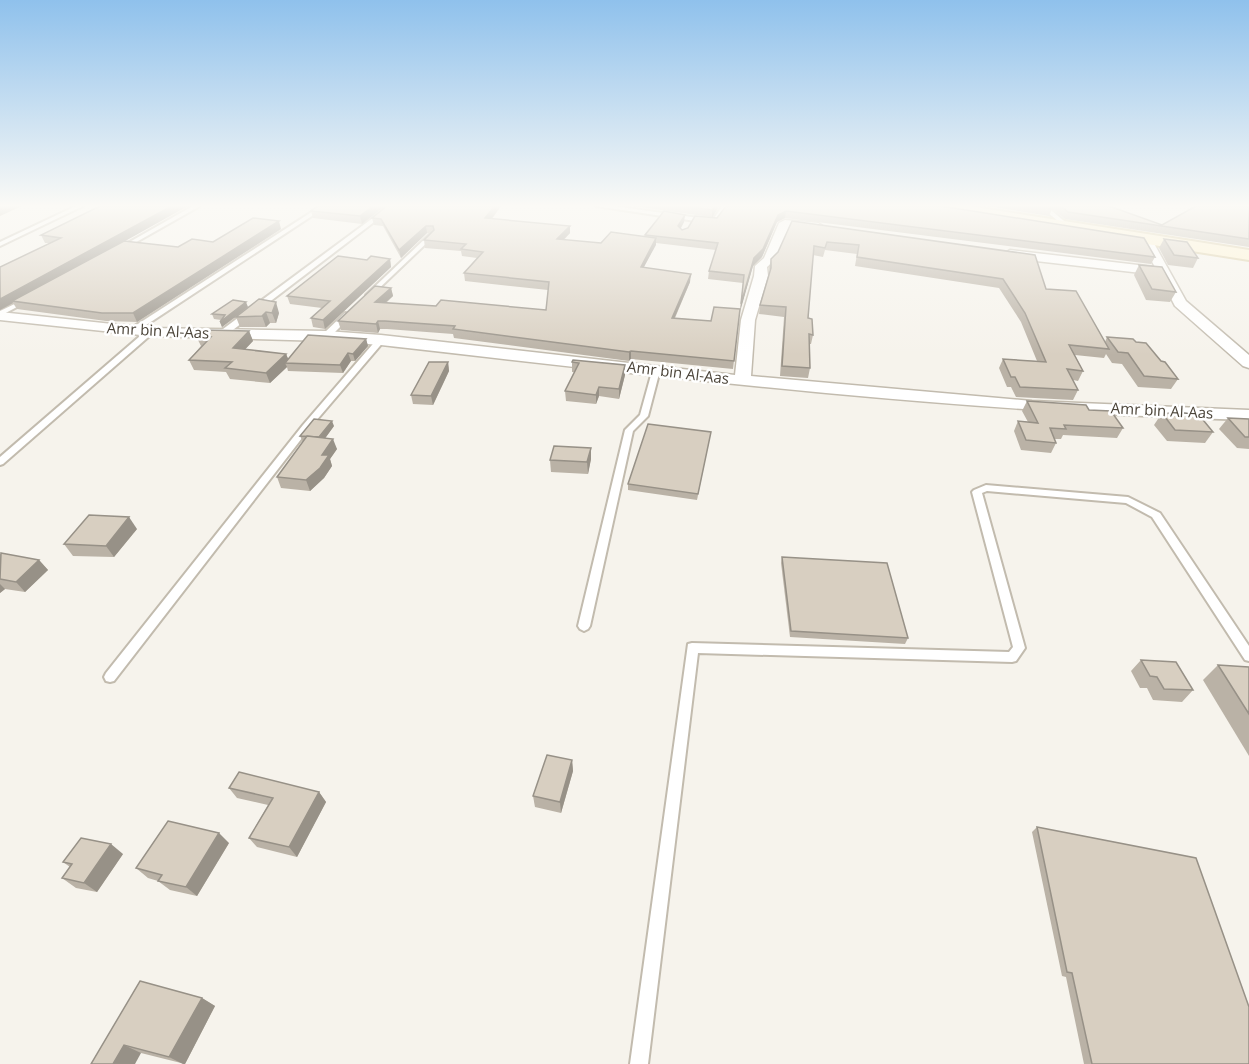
<svg xmlns="http://www.w3.org/2000/svg" width="1249" height="1064" font-family="'Open Sans',sans-serif">
	<rect width="100%" height="100%" fill="#f6f3ec"/>
	<g fill="none" stroke-linecap="round" stroke-linejoin="round">
		<defs>
			<g id="lane">
				<path d="M 76,206 L 83,206 L 0,246 L 0,242 Z"/>
				<path d="M 193,206 L 200,206 L 124,249 L 119,248 Z"/>
				<path d="M 321,206 L 327,206 L 134,333 L 127,331 Z"/>
				<path d="M 389,206 L 395,206 L 225,336 L 219,336 L 219,332 Z"/>
				<path d="M 596,206 L 613,206 L 713,220 L 722,206 L 728,206 L 717,223 L 715,224 Z"/>
				<path d="M 1040,206 L 1046,206 L 1070,226 L 1065,227 Z"/>
				<path d="M 429,235 L 434,236 L 370,297 L 366,297 L 366,295 Z"/>
				<path d="M 25,299 L 30,300 L 0,316 L 0,311 Z"/>
				<path d="M 345,313 L 352,315 L 329,338 L 323,338 L 323,334 Z"/>
				<path d="M 147,330 L 154,332 L 3,464 L 0,465 L 0,457 Z"/>
				<path d="M 378,338 L 385,340 L 309,429 L 114,681 L 110,682 L 106,681 L 104,677 L 106,673 L 303,425 Z"/>
				<path d="M 653,368 L 656,368 L 660,370 L 648,416 L 633,431 L 590,626 L 588,629 L 584,631 L 580,629 L 578,626 L 625,430 L 640,415 Z"/>
				<path d="M 986,485 L 1128,497 L 1160,513 L 1249,646 L 1249,661 L 1245,660 L 1152,517 L 1126,503 L 987,491 L 982,493 L 1025,648 L 1016,661 L 1012,662 L 698,653 L 648,1064 L 630,1064 L 688,644 L 692,643 L 1009,652 L 1013,647 L 972,492 L 974,490 Z"/>
			</g>
			<g id="street">
				<path d="M 785,220 L 818,223 L 824,227 L 818,231 L 789,227 L 775,260 L 767,267 L 768,276 L 755,320 L 751,376 L 1032,401 L 1249,410 L 1249,420 C 958,412 670,378 381,345 L 326,341 L 150,336 L 0,320 L 0,312 L 150,328 L 326,331 L 381,335 L 735,375 L 741,320 L 754,276 L 755,266 L 764,258 L 779,223 Z"/>
				<path d="M 1145,234 L 1151,238 L 1186,301 L 1249,355 L 1249,368 L 1243,366 L 1175,306 L 1159,275 L 1010,258 L 1004,254 L 1010,250 L 1155,267 L 1139,238 Z"/>
			</g>
			<path id="secondary" d="M 930,206 L 969,206 L 1249,250 L 1249,260 L 937,211 Z"/>
		</defs>
		<use href="#lane" stroke="#c2bbae" stroke-width="4"/>
		<use href="#street" stroke="#c2bbae" stroke-width="3"/>
		<use href="#secondary" stroke="#d6c79b" stroke-width="4"/>
		<use href="#lane" fill="#fff" fill-rule="evenodd"/>
		<use href="#street" fill="#fff" fill-rule="evenodd"/>
		<use href="#secondary" fill="#fff3cd" fill-rule="evenodd"/>
	</g>
	<g fill="#bab2a6" fill-rule="evenodd">
		<path d="M 385,206 L 362,224 L 313,218 L 311,211 Z"/>
		<path d="M 501,206 L 492,219 L 570,233 L 564,240 L 601,243 L 645,236 L 645,235 L 684,222 L 681,228 L 682,230 L 711,217 L 632,206 L 719,206 L 712,218 L 717,218 L 726,206 L 941,206 L 1155,257 L 1151,264 L 785,218 L 777,222 L 762,257 L 753,266 L 740,310 L 733,369 L 631,359 L 629,361 L 454,338 L 453,334 L 387,329 L 380,329 L 378,333 L 341,330 L 338,321 L 391,288 L 393,296 L 386,303 L 436,306 L 546,310 L 548,290 L 465,281 L 464,273 L 477,258 L 462,256 L 461,251 L 425,248 L 424,240 L 431,234 L 427,233 L 401,258 L 383,226 L 374,225 L 372,218 ZM 656,243 L 716,250 L 709,271 L 708,279 L 743,283 L 740,309 L 711,321 L 675,318 L 690,282 L 644,267 Z"/>
		<path d="M 986,206 L 1049,206 L 1052,209 L 1049,216 Z"/>
		<path d="M 1049,206 L 1109,206 L 1162,225 L 1249,206 L 1249,247 L 1065,219 Z"/>
		<path d="M 792,221 L 1046,289 L 1105,342 L 1107,337 L 1136,342 L 1161,361 L 1178,379 L 1171,389 L 1138,387 L 1122,364 L 1112,363 L 1106,354 L 1104,358 L 1075,355 L 1083,371 L 1078,381 L 1073,380 L 1078,390 L 1073,400 L 1016,397 L 1011,387 L 1007,387 L 999,368 L 1003,359 L 1037,361 L 1021,322 L 999,288 L 855,266 L 857,254 L 825,250 L 823,257 L 813,255 L 808,318 L 813,335 L 811,344 L 809,344 L 810,368 L 808,378 L 780,376 L 784,317 L 759,314 L 760,305 L 770,273 L 769,268 L 771,259 L 778,252 Z"/>
		<path d="M 281,229 L 137,322 L 106,321 L 17,309 L 13,303 L 0,310 L 0,267 L 50,243 L 45,243 L 41,235 L 125,241 L 178,247 L 213,242 Z"/>
		<path d="M 1164,239 L 1198,258 L 1193,268 L 1168,265 L 1159,248 Z"/>
		<path d="M 390,259 L 391,267 L 325,329 L 313,327 L 311,318 L 322,308 L 290,304 L 287,296 L 367,260 Z"/>
		<path d="M 1139,265 L 1176,292 L 1170,302 L 1146,300 L 1134,275 Z"/>
		<path d="M 248,307 L 279,313 L 276,323 L 270,323 L 266,327 L 240,327 L 236,317 L 222,327 L 220,322 L 221,320 L 214,319 L 212,314 Z"/>
		<path d="M 249,331 L 253,341 L 245,349 L 286,354 L 288,359 L 366,339 L 368,346 L 355,361 L 351,361 L 343,373 L 288,371 L 287,367 L 270,383 L 230,379 L 226,372 L 194,370 L 189,360 L 201,346 L 196,336 Z"/>
		<path d="M 448,362 L 449,371 L 433,405 L 413,404 L 411,395 Z"/>
		<path d="M 572,362 L 625,365 L 625,375 L 619,399 L 599,396 L 596,404 L 566,401 L 565,391 L 574,372 L 572,372 Z"/>
		<path d="M 1027,401 L 1089,410 L 1123,428 L 1117,438 L 1063,435 L 1061,439 L 1054,439 L 1056,443 L 1051,453 L 1021,450 L 1014,431 L 1018,421 L 1028,422 L 1022,411 Z"/>
		<path d="M 1162,413 L 1213,432 L 1205,443 L 1167,441 L 1154,425 Z"/>
		<path d="M 1228,418 L 1249,419 L 1249,449 L 1237,448 L 1219,429 Z"/>
		<path d="M 334,426 L 325,438 L 337,449 L 330,459 L 332,466 L 324,478 L 310,491 L 281,488 L 277,477 L 303,442 L 300,436 Z"/>
		<path d="M 711,432 L 697,500 L 628,490 L 628,484 Z"/>
		<path d="M 591,448 L 591,459 L 588,474 L 551,472 L 550,460 Z"/>
		<path d="M 137,529 L 114,557 L 73,556 L 64,544 Z"/>
		<path d="M 0,554 L 39,560 L 48,570 L 25,592 L 5,589 L 0,593 Z"/>
		<path d="M 782,557 L 908,638 L 905,644 L 790,637 L 781,563 Z"/>
		<path d="M 1141,660 L 1193,690 L 1182,702 L 1153,700 L 1147,688 L 1140,688 L 1131,671 Z"/>
		<path d="M 1218,665 L 1249,667 L 1249,756 L 1203,680 Z"/>
		<path d="M 572,760 L 573,771 L 561,813 L 535,807 L 533,796 Z"/>
		<path d="M 229,788 L 319,792 L 326,802 L 297,857 L 257,847 L 249,838 L 268,805 L 237,798 Z"/>
		<path d="M 1037,827 L 1249,1064 L 1084,1064 L 1066,977 L 1062,976 L 1032,832 Z"/>
		<path d="M 229,843 L 197,896 L 170,890 L 158,881 L 148,878 L 136,868 Z"/>
		<path d="M 123,854 L 97,892 L 76,888 L 62,878 L 70,867 L 63,862 Z"/>
		<path d="M 202,998 L 215,1006 L 185,1064 L 141,1053 L 91,1064 Z"/>
	</g>
	<g fill="#979187">
		<path d="M 0,206 L 22,206 L 0,216 Z"/>
		<path d="M 172,206 L 188,206 L 16,302 L 12,301 L 13,303 L 0,310 L 0,299 Z"/>
		<path d="M 373,206 L 385,206 L 362,224 L 360,216 Z"/>
		<path d="M 495,206 L 501,206 L 486,226 L 485,218 Z"/>
		<path d="M 715,206 L 719,206 L 712,218 L 712,210 Z"/>
		<path d="M 786,211 L 785,218 L 777,222 L 762,257 L 753,266 L 740,312 L 741,304 L 754,258 L 778,215 Z"/>
		<path d="M 685,215 L 684,222 L 678,233 L 678,226 Z"/>
		<path d="M 279,221 L 281,229 L 137,322 L 133,313 Z"/>
		<path d="M 426,226 L 427,233 L 401,258 L 399,250 Z"/>
		<path d="M 570,226 L 570,233 L 557,246 L 557,239 Z"/>
		<path d="M 656,238 L 656,245 L 640,274 L 641,267 Z"/>
		<path d="M 390,259 L 391,267 L 325,329 L 323,320 Z"/>
		<path d="M 691,274 L 690,282 L 671,326 L 672,318 Z"/>
		<path d="M 391,288 L 393,296 L 377,310 L 375,302 Z"/>
		<path d="M 246,302 L 248,307 L 222,327 L 220,322 Z"/>
		<path d="M 276,302 L 279,313 L 276,323 L 272,313 Z"/>
		<path d="M 266,312 L 270,323 L 266,327 L 262,316 Z"/>
		<path d="M 378,321 L 380,329 L 378,333 L 376,324 Z"/>
		<path d="M 249,331 L 253,341 L 237,358 L 233,348 Z"/>
		<path d="M 366,339 L 368,346 L 355,361 L 353,354 Z"/>
		<path d="M 631,351 L 631,359 L 629,361 L 629,352 Z"/>
		<path d="M 348,353 L 351,361 L 343,373 L 340,365 Z"/>
		<path d="M 286,354 L 290,363 L 285,363 L 287,367 L 270,383 L 266,373 Z"/>
		<path d="M 448,362 L 449,371 L 433,405 L 431,396 Z"/>
		<path d="M 625,365 L 625,375 L 619,399 L 619,389 Z"/>
		<path d="M 599,387 L 599,396 L 596,404 L 596,395 Z"/>
		<path d="M 332,421 L 334,426 L 321,444 L 319,438 Z"/>
		<path d="M 333,439 L 337,449 L 330,459 L 332,466 L 324,478 L 310,491 L 306,480 L 322,455 Z"/>
		<path d="M 591,448 L 591,459 L 588,474 L 587,462 Z"/>
		<path d="M 129,517 L 137,529 L 114,557 L 106,546 Z"/>
		<path d="M 39,560 L 48,570 L 25,592 L 16,582 Z"/>
		<path d="M 0,584 L 5,589 L 0,593 Z"/>
		<path d="M 572,760 L 573,771 L 561,813 L 560,802 Z"/>
		<path d="M 319,792 L 326,802 L 297,857 L 289,847 Z"/>
		<path d="M 219,833 L 229,843 L 197,896 L 186,887 Z"/>
		<path d="M 111,844 L 123,854 L 97,892 L 84,883 Z"/>
		<path d="M 202,998 L 215,1006 L 185,1064 L 183,1064 L 169,1057 Z"/>
		<path d="M 124,1045 L 141,1053 L 135,1064 L 113,1064 Z"/>
	</g>
	<g fill="#d8cfc1" stroke="#979187" stroke-width="1.5">
		<path d="M 100,206 L 172,206 L 0,299 L 0,267 L 61,238 L 41,235 Z"/>
		<path d="M 317,206 L 373,206 L 360,216 L 311,211 Z"/>
		<path d="M 387,206 L 495,206 L 485,218 L 570,226 L 557,239 L 601,243 L 611,232 L 656,238 L 641,267 L 691,274 L 672,318 L 711,321 L 714,307 L 740,309 L 734,361 L 631,351 L 629,352 L 453,329 L 455,326 L 385,321 L 378,321 L 376,324 L 338,321 L 375,286 L 391,288 L 375,302 L 436,306 L 441,300 L 546,310 L 549,282 L 464,273 L 483,252 L 461,249 L 466,244 L 424,240 L 434,230 L 433,226 L 426,226 L 399,250 L 381,219 L 372,218 Z"/>
		<path d="M 683,206 L 715,206 L 712,210 Z"/>
		<path d="M 726,206 L 941,206 L 1144,238 L 1155,257 L 786,211 L 778,215 L 763,249 L 754,258 L 741,304 L 744,275 L 709,271 L 718,243 L 645,235 L 664,211 L 685,215 L 678,226 L 682,230 L 688,228 L 695,216 L 717,218 Z"/>
		<path d="M 1034,206 L 1049,206 L 1052,209 Z"/>
		<path d="M 1061,206 L 1109,206 L 1162,225 L 1196,206 L 1249,206 L 1249,239 L 1068,212 Z"/>
		<path d="M 253,218 L 279,221 L 133,313 L 102,313 L 12,301 L 124,241 L 178,247 L 192,239 L 213,242 Z"/>
		<path d="M 792,221 L 1035,255 L 1046,289 L 1076,291 L 1109,349 L 1069,345 L 1083,371 L 1067,369 L 1078,390 L 1020,387 L 1015,377 L 1011,377 L 1003,359 L 1046,362 L 1025,313 L 1003,279 L 857,257 L 859,245 L 827,242 L 825,248 L 814,246 L 808,318 L 812,319 L 813,335 L 809,334 L 810,368 L 782,366 L 786,307 L 760,305 L 771,268 L 771,259 L 778,252 Z"/>
		<path d="M 1164,239 L 1187,242 L 1198,258 L 1174,255 Z"/>
		<path d="M 338,256 L 367,260 L 371,256 L 390,259 L 323,320 L 311,318 L 330,301 L 287,296 Z"/>
		<path d="M 1139,265 L 1162,267 L 1176,292 L 1152,289 Z"/>
		<path d="M 259,299 L 276,302 L 272,313 L 266,312 L 262,316 L 236,317 Z"/>
		<path d="M 233,300 L 246,302 L 220,322 L 225,315 L 212,314 Z"/>
		<path d="M 203,330 L 249,331 L 233,348 L 286,354 L 266,373 L 225,368 L 232,362 L 189,360 L 211,337 L 196,336 Z"/>
		<path d="M 308,335 L 366,339 L 353,354 L 348,353 L 340,365 L 285,363 Z"/>
		<path d="M 1107,337 L 1133,339 L 1136,342 L 1146,343 L 1161,361 L 1165,362 L 1178,379 L 1144,376 L 1128,353 L 1118,352 Z"/>
		<path d="M 573,360 L 625,365 L 619,389 L 599,387 L 596,395 L 565,391 L 579,363 L 572,362 Z"/>
		<path d="M 429,362 L 448,362 L 431,396 L 411,395 Z"/>
		<path d="M 1027,401 L 1086,405 L 1089,410 L 1111,411 L 1123,428 L 1064,425 L 1066,429 L 1050,428 L 1056,443 L 1026,440 L 1018,421 L 1038,423 Z"/>
		<path d="M 1162,413 L 1199,415 L 1213,432 L 1175,430 Z"/>
		<path d="M 1228,418 L 1249,419 L 1249,437 L 1245,437 Z"/>
		<path d="M 314,419 L 332,421 L 319,437 L 300,436 Z"/>
		<path d="M 648,424 L 711,432 L 698,494 L 628,484 Z"/>
		<path d="M 307,436 L 333,439 L 322,455 L 329,455 L 320,468 L 306,480 L 277,477 Z"/>
		<path d="M 554,446 L 591,448 L 587,462 L 550,460 Z"/>
		<path d="M 89,515 L 129,517 L 106,546 L 64,544 Z"/>
		<path d="M 1,553 L 39,560 L 16,582 L 0,579 Z"/>
		<path d="M 782,557 L 887,563 L 908,638 L 791,631 Z"/>
		<path d="M 1141,660 L 1176,662 L 1193,690 L 1164,689 L 1157,677 L 1150,676 Z"/>
		<path d="M 1218,665 L 1249,667 L 1249,714 Z"/>
		<path d="M 547,755 L 572,760 L 560,802 L 533,796 Z"/>
		<path d="M 239,772 L 319,792 L 289,847 L 249,838 L 273,798 L 229,788 Z"/>
		<path d="M 168,821 L 219,833 L 186,887 L 158,881 L 162,875 L 136,868 Z"/>
		<path d="M 1037,827 L 1196,858 L 1249,1007 L 1249,1064 L 1092,1064 L 1072,973 L 1067,972 Z"/>
		<path d="M 81,838 L 111,844 L 84,883 L 62,878 L 72,864 L 63,862 Z"/>
		<path d="M 140,981 L 202,998 L 169,1057 L 124,1045 L 113,1064 L 91,1064 Z"/>
	</g>
	<linearGradient id="sky" x2="0" y2="1"><stop stop-color="#8fc1ec"/><stop offset="0.58" stop-color="#fbfaf6"/><stop offset="1" stop-color="#fbfaf6" stop-opacity="0"/></linearGradient>
	<rect width="1249" height="355" fill="url(#sky)"/>
	<g text-anchor="middle" stroke-width="5" stroke-linejoin="round" paint-order="stroke">
		<g font-size="15" fill="#4b4439" stroke="#fff">
			<text transform="translate(158 331) rotate(3)" y="5">Amr bin Al-Aas</text>
			<text transform="translate(678 373) rotate(7)" y="5">Amr bin Al-Aas</text>
			<text transform="translate(1162 411) rotate(3)" y="5">Amr bin Al-Aas</text>
		</g>
	</g>
</svg>
